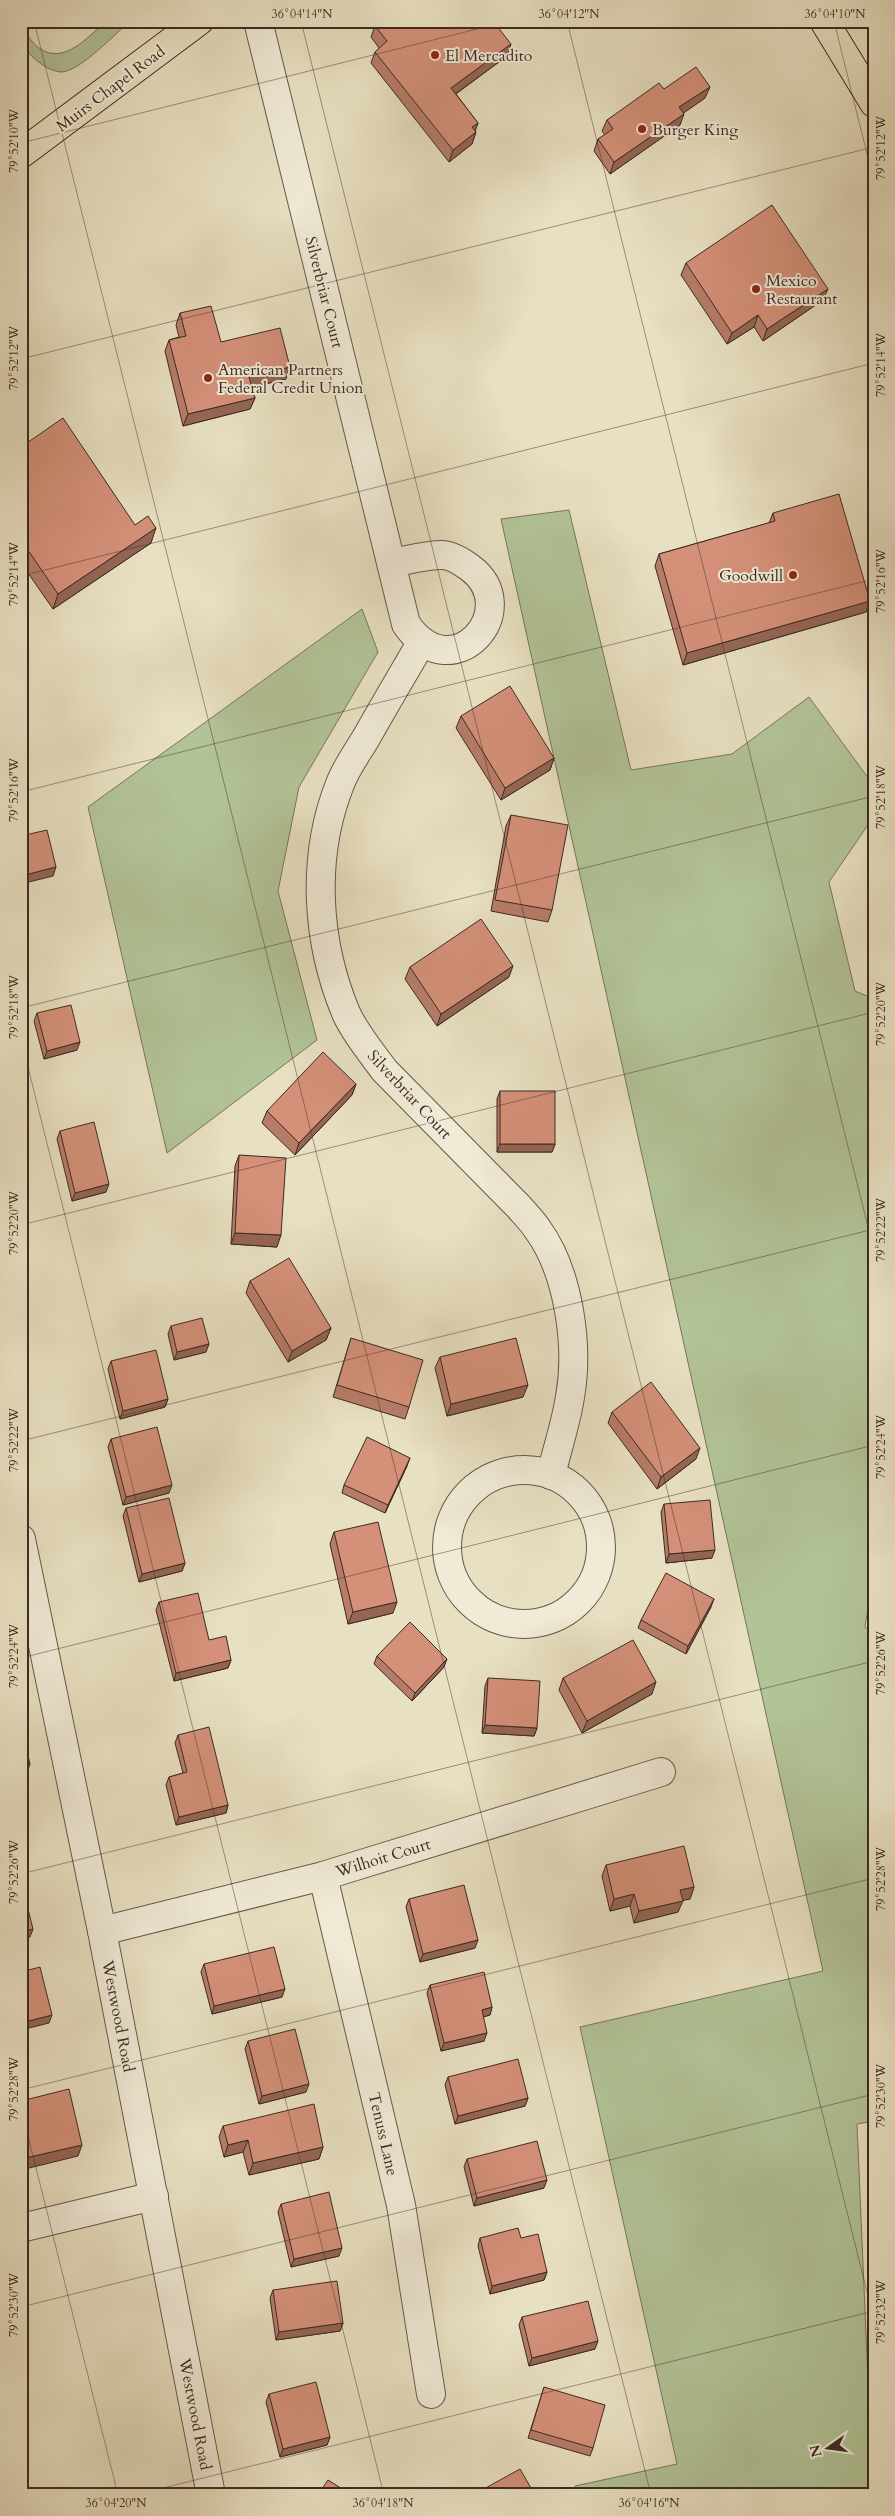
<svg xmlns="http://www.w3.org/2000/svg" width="895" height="2516" font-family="Cardo,serif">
	<rect width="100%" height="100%" fill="#e8e0c2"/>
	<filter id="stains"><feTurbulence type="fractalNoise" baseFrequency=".004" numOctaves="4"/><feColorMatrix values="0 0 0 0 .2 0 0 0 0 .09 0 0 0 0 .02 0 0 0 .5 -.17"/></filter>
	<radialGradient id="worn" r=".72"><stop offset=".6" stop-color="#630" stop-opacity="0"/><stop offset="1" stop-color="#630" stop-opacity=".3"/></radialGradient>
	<g fill="#b2c397" stroke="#77765d">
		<path d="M 106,21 L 130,21 C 115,34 80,71 62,72 C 47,72 29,55 21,44 L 21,27 C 27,34 32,43 39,48 C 64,66 89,36 106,21 Z"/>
		<path d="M 569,510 L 631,770 L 732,754 L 809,697 L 874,786 L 874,816 L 829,882 L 855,991 L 874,999 L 874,1572 L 865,1627 L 874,1633 L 874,2121 L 857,2124 L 870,2427 L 874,2443 L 874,2495 L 577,2495 L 575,2486 L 677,2464 L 580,2027 L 823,1971 L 501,519 Z"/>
		<path d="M 362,609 L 378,652 L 299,787 L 278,891 L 317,1040 L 167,1153 L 88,807 Z"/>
	</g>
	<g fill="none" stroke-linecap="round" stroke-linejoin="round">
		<defs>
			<g id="minor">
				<path d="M 258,21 L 406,624 C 453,693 526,608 469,567 C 462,562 451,555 442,555 C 425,555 408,560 392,563"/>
				<path d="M 421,643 C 403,674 384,706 366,738 C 357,753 346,768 340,784 C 311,857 316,941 346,1013 C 355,1033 371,1052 384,1070 L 519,1207 C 525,1214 533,1222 538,1230 C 569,1273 579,1346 570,1397 C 566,1423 557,1449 551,1475"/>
				<circle cx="524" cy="1547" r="77"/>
				<path d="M 21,1539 L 102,1931 L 211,2495"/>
				<path d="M 323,1876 L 401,2205 L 431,2394"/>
				<path d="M 102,1931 L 323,1876 L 661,1772"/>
				<path d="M 21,2228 L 154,2196"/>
			</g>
			<g id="major">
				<path d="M 824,21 L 874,103"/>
				<path d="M 21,154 L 199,21"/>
			</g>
		</defs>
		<use href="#minor" stroke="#67584b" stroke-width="30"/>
		<use href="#major" stroke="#3c2a23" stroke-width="30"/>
		<use href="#minor" stroke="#f0ebd7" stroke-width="28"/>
		<use href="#major" stroke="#e8e0c2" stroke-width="28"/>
	</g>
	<g fill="#b67c68" stroke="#3c2a23">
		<path d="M 375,26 L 507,56 L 456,94 L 478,123 L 475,131 L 476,132 L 472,144 L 449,162 L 371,63 L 375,52 L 379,48 L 371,37 Z"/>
		<path d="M 664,89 L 705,98 L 683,113 L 680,125 L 610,174 L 594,151 L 598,139 L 605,135 L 602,131 L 607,120 Z"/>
		<path d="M 686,263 L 823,300 L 763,341 L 754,327 L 727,344 L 681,275 Z"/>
		<path d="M 180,313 L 221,342 L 286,379 L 252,387 L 255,398 L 250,409 L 183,426 L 165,351 L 169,340 L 179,337 L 176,325 Z"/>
		<path d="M 21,447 L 135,525 L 151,543 L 53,609 L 21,563 Z"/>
		<path d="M 773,513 L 870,601 L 866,612 L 683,665 L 655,566 L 659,554 L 769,523 Z"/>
		<path d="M 461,716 L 554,758 L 550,770 L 501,800 L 456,728 Z"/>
		<path d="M 511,815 L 552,910 L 548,922 L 491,911 L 506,826 Z"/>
		<path d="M 410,967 L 509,977 L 437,1026 L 405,979 Z"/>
		<path d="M 37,1013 L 77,1050 L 44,1059 L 34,1021 Z"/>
		<path d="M 356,1084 L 352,1095 L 295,1155 L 262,1123 L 267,1111 Z"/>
		<path d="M 500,1091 L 555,1144 L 552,1152 L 497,1152 L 497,1099 Z"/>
		<path d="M 60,1131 L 106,1192 L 72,1201 L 57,1139 Z"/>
		<path d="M 239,1155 L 277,1247 L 231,1244 L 235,1166 Z"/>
		<path d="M 250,1281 L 331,1328 L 326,1340 L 288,1362 L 246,1293 Z"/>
		<path d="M 171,1326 L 206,1352 L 174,1360 L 168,1334 Z"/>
		<path d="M 351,1338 L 409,1407 L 405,1419 L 333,1397 Z"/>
		<path d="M 440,1357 L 523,1397 L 447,1416 L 435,1368 Z"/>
		<path d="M 111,1361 L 168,1399 L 165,1407 L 120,1419 L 108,1369 Z"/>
		<path d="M 612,1412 L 696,1459 L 657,1489 L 608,1423 Z"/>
		<path d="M 111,1439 L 169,1493 L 123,1505 L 108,1447 Z"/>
		<path d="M 407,1466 L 385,1513 L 342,1493 L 344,1485 Z"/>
		<path d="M 664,1504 L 712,1558 L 666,1563 L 661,1512 Z"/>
		<path d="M 126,1508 L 185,1563 L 182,1571 L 139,1582 L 123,1516 Z"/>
		<path d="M 334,1532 L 393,1613 L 348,1624 L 330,1544 Z"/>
		<path d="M 159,1602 L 209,1640 L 231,1660 L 228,1668 L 174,1681 L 156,1610 Z"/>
		<path d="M 711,1607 L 686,1654 L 638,1628 L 641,1620 Z"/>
		<path d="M 377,1656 L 444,1667 L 412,1701 L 374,1664 Z"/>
		<path d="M 488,1678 L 537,1728 L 534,1736 L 482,1733 L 485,1686 Z"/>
		<path d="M 563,1678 L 652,1694 L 582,1733 L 559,1690 Z"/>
		<path d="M 178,1735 L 228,1805 L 226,1813 L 176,1825 L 166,1785 L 169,1777 L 183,1773 L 175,1743 Z"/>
		<path d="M 606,1865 L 694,1887 L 690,1899 L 682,1900 L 678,1912 L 634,1923 L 630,1906 L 610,1911 L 602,1876 Z"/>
		<path d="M 409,1899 L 475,1948 L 420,1962 L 406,1907 Z"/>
		<path d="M 204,1964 L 282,1997 L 212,2014 L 201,1972 Z"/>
		<path d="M 430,1985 L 492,2007 L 490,2015 L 483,2017 L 484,2041 L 441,2051 L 427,1993 Z"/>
		<path d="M 248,2041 L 306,2092 L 259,2104 L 245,2049 Z"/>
		<path d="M 448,2077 L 528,2098 L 525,2106 L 455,2124 L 445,2085 Z"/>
		<path d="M 223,2126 L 323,2147 L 319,2159 L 249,2175 L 243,2152 L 224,2157 L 219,2137 Z"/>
		<path d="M 467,2159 L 544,2188 L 474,2206 L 464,2167 Z"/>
		<path d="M 281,2204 L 339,2256 L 291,2267 L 278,2212 Z"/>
		<path d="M 480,2238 L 521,2238 L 547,2272 L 544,2280 L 490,2294 L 478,2246 Z"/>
		<path d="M 273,2290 L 343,2323 L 340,2331 L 276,2340 L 270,2298 Z"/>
		<path d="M 522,2317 L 595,2349 L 529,2366 L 519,2325 Z"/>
		<path d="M 544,2387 L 593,2448 L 590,2456 L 528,2438 Z"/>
		<path d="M 269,2394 L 330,2437 L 327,2445 L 280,2457 L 266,2402 Z"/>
	</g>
	<g fill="#946555" stroke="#3c2a23">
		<path d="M 511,44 L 507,56 L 447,100 L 451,88 Z"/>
		<path d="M 710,87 L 705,98 L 675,119 L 679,107 Z"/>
		<path d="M 684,114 L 680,125 L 610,174 L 614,162 Z"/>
		<path d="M 478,123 L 474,134 L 472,127 Z"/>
		<path d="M 476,132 L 472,144 L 449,162 L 453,150 Z"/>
		<path d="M 828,289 L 823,300 L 763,341 L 767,329 Z"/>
		<path d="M 758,315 L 754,327 L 727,344 L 732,333 Z"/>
		<path d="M 290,367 L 286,379 L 245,389 L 249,377 Z"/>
		<path d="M 255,398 L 250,409 L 183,426 L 188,414 Z"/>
		<path d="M 156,528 L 151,543 L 53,609 L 58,594 Z"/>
		<path d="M 870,601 L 866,612 L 683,665 L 687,653 Z"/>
		<path d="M 554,758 L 550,770 L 501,800 L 505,788 Z"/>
		<path d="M 56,867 L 53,876 L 21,884 L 21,876 Z"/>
		<path d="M 513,966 L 509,977 L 437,1026 L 441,1014 Z"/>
		<path d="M 80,1042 L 77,1050 L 44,1059 L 47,1051 Z"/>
		<path d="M 356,1084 L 352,1095 L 295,1155 L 299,1143 Z"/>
		<path d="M 500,1144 L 555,1144 L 552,1152 L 497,1152 Z"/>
		<path d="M 109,1184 L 106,1192 L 72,1201 L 75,1193 Z"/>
		<path d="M 235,1233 L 281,1235 L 277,1247 L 231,1244 Z"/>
		<path d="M 331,1328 L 326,1340 L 288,1362 L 292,1351 Z"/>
		<path d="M 209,1344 L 206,1352 L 174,1360 L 177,1352 Z"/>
		<path d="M 528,1385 L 523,1397 L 447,1416 L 451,1404 Z"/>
		<path d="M 168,1399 L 165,1407 L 120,1419 L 123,1411 Z"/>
		<path d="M 700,1448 L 696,1459 L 657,1489 L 661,1477 Z"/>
		<path d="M 410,1458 L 407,1466 L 385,1513 L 388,1505 Z"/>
		<path d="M 172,1485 L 169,1493 L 123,1505 L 126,1497 Z"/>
		<path d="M 715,1550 L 712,1558 L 666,1563 L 669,1554 Z"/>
		<path d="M 185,1563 L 182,1571 L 139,1582 L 142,1574 Z"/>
		<path d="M 714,1599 L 711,1607 L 686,1654 L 688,1646 Z"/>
		<path d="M 397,1602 L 393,1613 L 348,1624 L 353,1612 Z"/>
		<path d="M 447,1659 L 444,1667 L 412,1701 L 415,1693 Z"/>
		<path d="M 231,1660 L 228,1668 L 174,1681 L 176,1673 Z"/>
		<path d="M 656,1682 L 652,1694 L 582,1733 L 587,1721 Z"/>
		<path d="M 485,1725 L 537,1728 L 534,1736 L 482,1733 Z"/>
		<path d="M 30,1764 L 27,1772 L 21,1774 L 21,1766 Z"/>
		<path d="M 228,1805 L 226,1813 L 176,1825 L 179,1817 Z"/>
		<path d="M 694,1887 L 690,1899 L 676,1902 L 680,1890 Z"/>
		<path d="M 634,1894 L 630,1906 L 610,1911 L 614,1899 Z"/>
		<path d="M 683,1901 L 678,1912 L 634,1923 L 639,1911 Z"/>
		<path d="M 33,1929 L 30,1937 L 21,1939 L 21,1932 Z"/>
		<path d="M 478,1940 L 475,1948 L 420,1962 L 423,1954 Z"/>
		<path d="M 285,1989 L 282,1997 L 212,2014 L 214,2006 Z"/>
		<path d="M 492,2007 L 490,2015 L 479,2018 L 482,2010 Z"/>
		<path d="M 52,2015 L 49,2023 L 21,2030 L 21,2023 Z"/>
		<path d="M 487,2033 L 484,2041 L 441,2051 L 444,2043 Z"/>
		<path d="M 309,2084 L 306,2092 L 259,2104 L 262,2096 Z"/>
		<path d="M 528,2098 L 525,2106 L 455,2124 L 458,2116 Z"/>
		<path d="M 248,2140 L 243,2152 L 224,2157 L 228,2145 Z"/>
		<path d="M 82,2145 L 78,2156 L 21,2170 L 21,2159 Z"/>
		<path d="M 323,2147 L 319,2159 L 249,2175 L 253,2163 Z"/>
		<path d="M 547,2180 L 544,2188 L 474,2206 L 477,2198 Z"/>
		<path d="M 342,2248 L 339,2256 L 291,2267 L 294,2259 Z"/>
		<path d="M 547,2272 L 544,2280 L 490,2294 L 492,2286 Z"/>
		<path d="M 343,2323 L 340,2331 L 276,2340 L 279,2332 Z"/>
		<path d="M 598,2341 L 595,2349 L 529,2366 L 532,2358 Z"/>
		<path d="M 330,2437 L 327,2445 L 280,2457 L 283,2449 Z"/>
	</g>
	<g fill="#d49079" stroke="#3c2a23">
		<path d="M 380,21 L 493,21 L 511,44 L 451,88 L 478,123 L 472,127 L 476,132 L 453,150 L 375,52 L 387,41 L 375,26 Z"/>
		<path d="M 696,67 L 710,87 L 679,107 L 684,114 L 614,162 L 598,139 L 613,129 L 607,120 L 659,83 L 664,89 Z"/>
		<path d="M 772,205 L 828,289 L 767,329 L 758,315 L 732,333 L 686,263 Z"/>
		<path d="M 211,306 L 221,342 L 280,328 L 290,367 L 249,377 L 255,398 L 188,414 L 169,340 L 186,336 L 180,313 Z"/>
		<path d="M 63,418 L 135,525 L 148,516 L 156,528 L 58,594 L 21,540 L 21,447 Z"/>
		<path d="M 839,494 L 870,601 L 687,653 L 659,554 L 775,521 L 773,513 Z"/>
		<path d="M 510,686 L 554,758 L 505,788 L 461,716 Z"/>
		<path d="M 511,815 L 568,825 L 552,910 L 495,900 Z"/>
		<path d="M 47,830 L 56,867 L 21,876 L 21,836 Z"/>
		<path d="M 481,919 L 513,966 L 441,1014 L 410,967 Z"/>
		<path d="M 71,1005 L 80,1042 L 47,1051 L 37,1013 Z"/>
		<path d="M 323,1052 L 356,1084 L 299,1143 L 267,1111 Z"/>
		<rect x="500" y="1091" width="55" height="53"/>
		<path d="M 94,1122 L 109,1184 L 75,1193 L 60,1131 Z"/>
		<path d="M 239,1155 L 286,1158 L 281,1235 L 235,1233 Z"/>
		<path d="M 289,1258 L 331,1328 L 292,1351 L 250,1281 Z"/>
		<path d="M 202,1318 L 209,1344 L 177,1352 L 171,1326 Z"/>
		<path d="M 351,1338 L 423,1360 L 409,1407 L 337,1385 Z"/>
		<path d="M 516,1338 L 528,1385 L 451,1404 L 440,1357 Z"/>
		<path d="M 156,1350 L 168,1399 L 123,1411 L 111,1361 Z"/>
		<path d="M 651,1382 L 700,1448 L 661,1477 L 612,1412 Z"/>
		<path d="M 157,1427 L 172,1485 L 126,1497 L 111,1439 Z"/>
		<path d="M 367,1437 L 410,1458 L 388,1505 L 344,1485 Z"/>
		<path d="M 169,1498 L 185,1563 L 142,1574 L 126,1508 Z"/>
		<path d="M 710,1500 L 715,1550 L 669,1554 L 664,1504 Z"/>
		<path d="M 378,1522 L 397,1602 L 353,1612 L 334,1532 Z"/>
		<path d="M 666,1573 L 714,1599 L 688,1646 L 641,1620 Z"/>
		<path d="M 198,1593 L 209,1640 L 226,1636 L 231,1660 L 176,1673 L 159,1602 Z"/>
		<path d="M 410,1622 L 447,1659 L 415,1693 L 377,1656 Z"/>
		<path d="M 633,1640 L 656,1682 L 587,1721 L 563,1678 Z"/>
		<path d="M 488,1678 L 540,1681 L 537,1728 L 485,1725 Z"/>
		<path d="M 21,1726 L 30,1764 L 21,1766 Z"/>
		<path d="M 209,1727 L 228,1805 L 179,1817 L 169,1777 L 187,1772 L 178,1735 Z"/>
		<path d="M 684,1846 L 694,1887 L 680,1890 L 683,1901 L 639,1911 L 634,1894 L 614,1899 L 606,1865 Z"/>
		<path d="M 21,1882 L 33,1929 L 21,1932 Z"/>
		<path d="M 464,1885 L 478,1940 L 423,1954 L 409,1899 Z"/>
		<path d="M 274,1947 L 285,1989 L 214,2006 L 204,1964 Z"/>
		<path d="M 40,1967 L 52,2015 L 21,2023 L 21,1972 Z"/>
		<path d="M 484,1972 L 492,2007 L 482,2010 L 487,2033 L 444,2043 L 430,1985 Z"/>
		<path d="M 295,2029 L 309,2084 L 262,2096 L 248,2041 Z"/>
		<path d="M 518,2059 L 528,2098 L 458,2116 L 448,2077 Z"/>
		<path d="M 69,2089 L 82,2145 L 21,2159 L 21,2101 Z"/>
		<path d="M 314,2104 L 323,2147 L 253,2163 L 248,2140 L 228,2145 L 223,2126 Z"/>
		<path d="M 537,2141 L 547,2180 L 477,2198 L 467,2159 Z"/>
		<path d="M 329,2192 L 342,2248 L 294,2259 L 281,2204 Z"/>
		<path d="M 518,2228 L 521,2238 L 538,2234 L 547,2272 L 492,2286 L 480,2238 Z"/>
		<path d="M 337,2281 L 343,2323 L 279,2332 L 273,2290 Z"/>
		<path d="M 588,2301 L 598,2341 L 532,2358 L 522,2317 Z"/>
		<path d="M 316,2382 L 330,2437 L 283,2449 L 269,2394 Z"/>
		<path d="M 544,2387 L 605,2405 L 593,2448 L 531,2430 Z"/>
		<path d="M 520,2469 L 535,2495 L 473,2495 Z"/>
		<path d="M 328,2480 L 352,2495 L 318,2495 Z"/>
	</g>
	<path fill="none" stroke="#3c2a23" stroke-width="1" stroke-opacity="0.45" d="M 34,21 L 651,2495M 301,21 L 874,2320M 567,21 L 874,1251M 834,21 L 874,182M 21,143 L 509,21M 21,359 L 874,147M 21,576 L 874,363M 21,792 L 874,579M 21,1008 L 874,796M 21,1039 L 384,2495M 21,1225 L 874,1012M 21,1441 L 874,1229M 21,1658 L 874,1445M 21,1874 L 874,1661M 21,2090 L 874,1878M 21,2108 L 118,2495M 21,2307 L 874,2094M 135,2495 L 874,2311"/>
	<g fill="#8f2418" stroke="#f0ebd7" stroke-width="2">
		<circle cx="435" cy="55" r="5"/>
		<circle cx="642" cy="129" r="5"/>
		<circle cx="756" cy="289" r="5"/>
		<circle cx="208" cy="378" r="5"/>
		<circle cx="793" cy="575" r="5"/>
	</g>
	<g text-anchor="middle" stroke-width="4" stroke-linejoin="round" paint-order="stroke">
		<g font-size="16" fill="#3c2a23" stroke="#f0ebd7" text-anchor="start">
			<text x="445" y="61">El Mercadito</text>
			<text x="652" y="135">Burger King</text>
			<text x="766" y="286">Mexico<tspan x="766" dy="18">Restaurant</tspan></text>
			<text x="218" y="375">American Partners<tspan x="218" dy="18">Federal Credit Union</tspan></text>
			<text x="783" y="581" text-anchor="end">Goodwill</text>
		</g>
		<g font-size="16" fill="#3c2a23" stroke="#f0ebd7">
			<text transform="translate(110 88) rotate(-37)" y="6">Muirs Chapel Road</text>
			<text transform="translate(325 292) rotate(76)" y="6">Silverbriar Court</text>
			<text transform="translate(410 1094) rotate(47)" y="6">Silverbriar Court</text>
			<text transform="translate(383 1857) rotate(-17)" y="6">Wilhoit Court</text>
			<text transform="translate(119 2016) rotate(79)" y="6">Westwood Road</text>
			<text transform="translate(384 2134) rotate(77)" y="6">Tenuss Lane</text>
			<text transform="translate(196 2414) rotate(79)" y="6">Westwood Road</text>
		</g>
	</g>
	<rect width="895" height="2516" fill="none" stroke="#e8e0c2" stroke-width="55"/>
	<g transform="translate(828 2448) rotate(256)" stroke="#f0ebd7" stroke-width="4" paint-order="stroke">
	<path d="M0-4L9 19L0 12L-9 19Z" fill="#3c2a23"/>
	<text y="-8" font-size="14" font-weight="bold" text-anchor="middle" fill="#3c2a23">N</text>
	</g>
	<rect x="28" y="28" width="840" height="2460" fill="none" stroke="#3c2a23" stroke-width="2"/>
	<g font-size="12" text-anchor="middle" fill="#3c2a23">
		<text x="302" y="18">36°04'14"N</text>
		<text x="569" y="18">36°04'12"N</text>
		<text x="835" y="18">36°04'10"N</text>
		<text transform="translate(14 141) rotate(-90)" y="4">79°52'10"W</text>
		<text transform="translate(881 148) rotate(-90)" y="4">79°52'12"W</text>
		<text transform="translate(14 358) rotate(-90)" y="4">79°52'12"W</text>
		<text transform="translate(881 365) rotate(-90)" y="4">79°52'14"W</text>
		<text transform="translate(14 574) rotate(-90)" y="4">79°52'14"W</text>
		<text transform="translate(881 581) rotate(-90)" y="4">79°52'16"W</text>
		<text transform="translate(14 790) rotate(-90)" y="4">79°52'16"W</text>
		<text transform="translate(881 797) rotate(-90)" y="4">79°52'18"W</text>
		<text transform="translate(14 1007) rotate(-90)" y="4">79°52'18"W</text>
		<text transform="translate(881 1014) rotate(-90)" y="4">79°52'20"W</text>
		<text transform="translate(14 1223) rotate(-90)" y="4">79°52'20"W</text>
		<text transform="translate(881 1230) rotate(-90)" y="4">79°52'22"W</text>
		<text transform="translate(14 1440) rotate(-90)" y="4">79°52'22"W</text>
		<text transform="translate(881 1447) rotate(-90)" y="4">79°52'24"W</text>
		<text transform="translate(14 1656) rotate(-90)" y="4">79°52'24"W</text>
		<text transform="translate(881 1663) rotate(-90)" y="4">79°52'26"W</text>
		<text transform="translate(14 1872) rotate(-90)" y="4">79°52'26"W</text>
		<text transform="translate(881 1879) rotate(-90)" y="4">79°52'28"W</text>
		<text transform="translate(14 2089) rotate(-90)" y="4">79°52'28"W</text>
		<text transform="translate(881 2096) rotate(-90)" y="4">79°52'30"W</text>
		<text transform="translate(14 2305) rotate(-90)" y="4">79°52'30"W</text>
		<text transform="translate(881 2312) rotate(-90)" y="4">79°52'32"W</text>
		<text x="116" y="2507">36°04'20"N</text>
		<text x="383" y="2507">36°04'18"N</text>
		<text x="649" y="2507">36°04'16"N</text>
	</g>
	<rect width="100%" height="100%" filter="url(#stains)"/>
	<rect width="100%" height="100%" fill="url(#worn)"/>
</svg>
